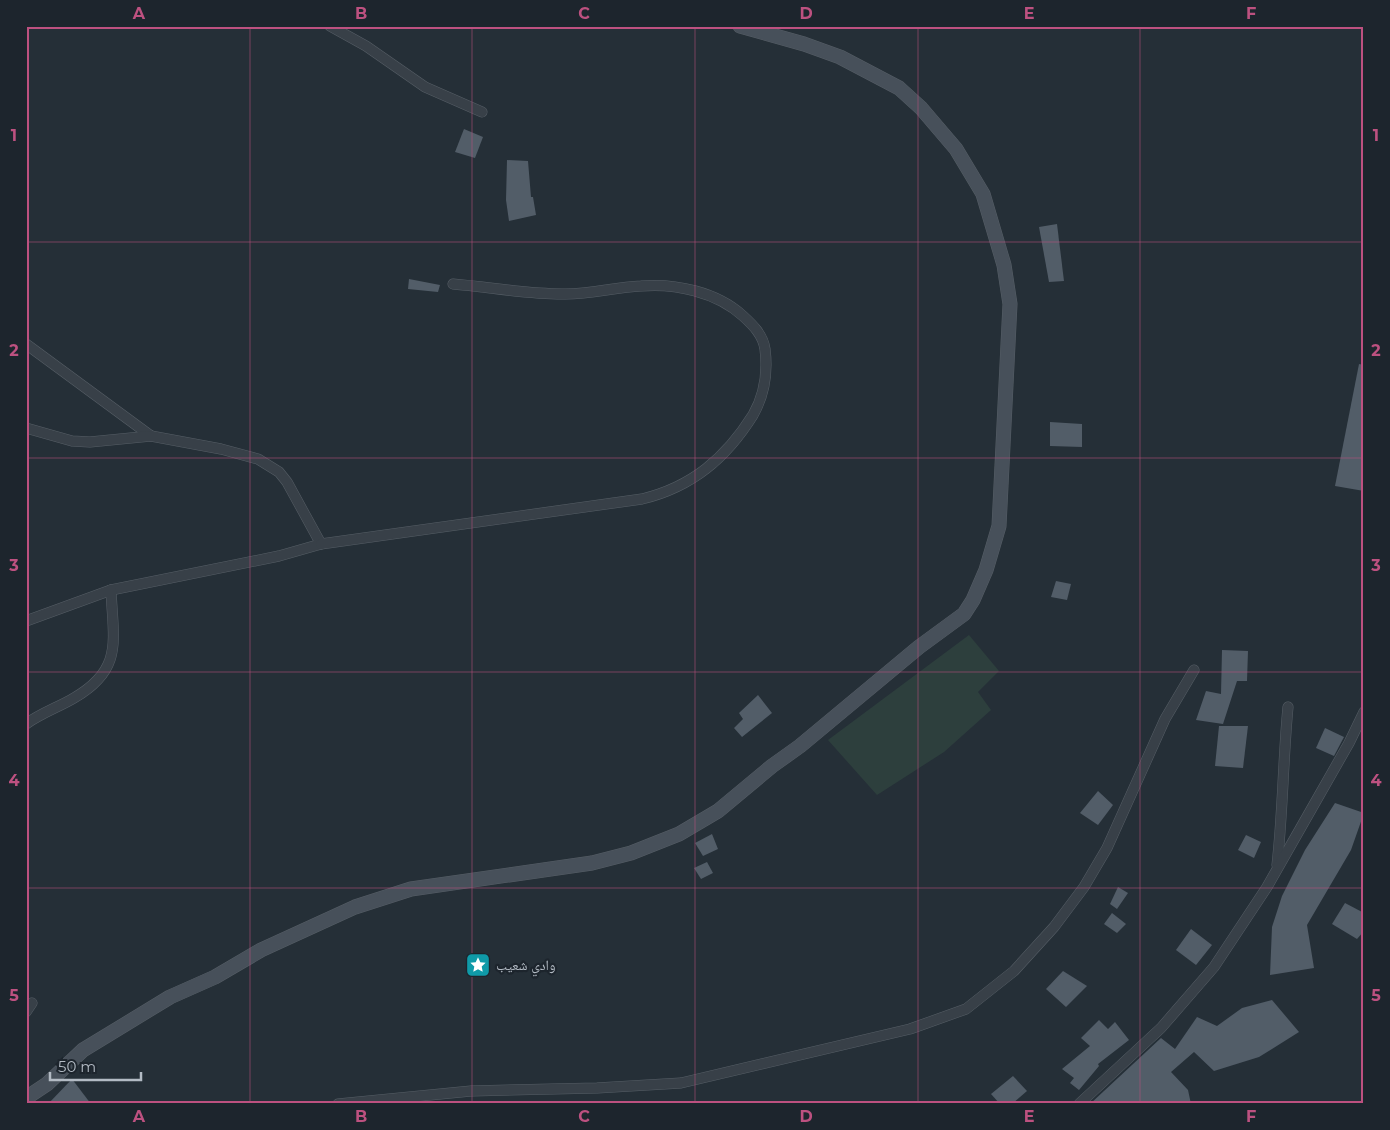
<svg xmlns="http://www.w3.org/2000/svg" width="1390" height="1130" font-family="Montserrat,'Noto Naskh Arabic',sans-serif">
	<rect width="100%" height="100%" fill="#252f37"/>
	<path fill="#2d3f3d" d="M 969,635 L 999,671 L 978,692 L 991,710 L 944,752 L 877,795 L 828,740 Z"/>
	<g fill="#525d68">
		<path d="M 464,129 L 483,137 L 475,158 L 455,152 Z"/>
		<path d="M 507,160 L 528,161 L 531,197 L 533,197 L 536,215 L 509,221 L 506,200 Z"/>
		<path d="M 1057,224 L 1064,281 L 1049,282 L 1039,227 Z"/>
		<path d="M 409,279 L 440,285 L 438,292 L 408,289 Z"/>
		<path d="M 1359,364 L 1364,365 L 1364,491 L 1335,486 Z"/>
		<path d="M 1050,422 L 1082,424 L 1082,447 L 1050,446 Z"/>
		<path d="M 1056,581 L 1071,584 L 1067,600 L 1051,597 Z"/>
		<path d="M 1222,650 L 1248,651 L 1247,681 L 1237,681 L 1223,724 L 1196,720 L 1206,691 L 1221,694 Z"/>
		<path d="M 758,695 L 772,713 L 742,737 L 734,728 L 743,719 L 739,713 Z"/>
		<path d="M 1219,726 L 1248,726 L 1243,768 L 1215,766 Z"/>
		<path d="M 1325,728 L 1344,737 L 1334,756 L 1316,748 Z"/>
		<path d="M 1098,791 L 1113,805 L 1098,825 L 1080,813 Z"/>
		<path d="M 1335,803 L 1364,813 L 1351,850 L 1307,925 L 1314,968 L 1270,975 L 1272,927 L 1282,896 L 1305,850 Z"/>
		<path d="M 712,834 L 718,849 L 703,856 L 695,843 Z"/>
		<path d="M 1246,835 L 1261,842 L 1254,858 L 1238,850 Z"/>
		<path d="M 707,862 L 713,873 L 701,879 L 694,868 Z"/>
		<path d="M 1118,887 L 1128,893 L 1117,909 L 1110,904 Z"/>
		<path d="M 1345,903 L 1364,913 L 1364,931 L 1357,939 L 1332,924 Z"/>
		<path d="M 1112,913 L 1126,924 L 1117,933 L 1104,924 Z"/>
		<path d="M 1191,929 L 1212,945 L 1196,965 L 1176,950 Z"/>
		<path d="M 1063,971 L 1087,986 L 1066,1007 L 1046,989 Z"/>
		<path d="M 1272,1000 L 1299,1032 L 1259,1057 L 1214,1071 L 1194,1052 L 1171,1072 L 1188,1090 L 1191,1104 L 1090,1104 L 1161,1038 L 1175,1049 L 1197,1017 L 1217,1026 L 1242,1008 Z"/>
		<path d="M 1099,1020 L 1108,1029 L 1115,1022 L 1129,1040 L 1098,1064 L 1099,1066 L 1079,1090 L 1070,1083 L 1074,1078 L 1062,1069 L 1090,1046 L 1081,1038 Z"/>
		<path d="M 1013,1076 L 1027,1091 L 1012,1104 L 1000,1104 L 991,1094 Z"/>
		<path d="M 72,1079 L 91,1104 L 48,1104 Z"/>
	</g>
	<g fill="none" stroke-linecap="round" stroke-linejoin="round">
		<defs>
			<g id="minor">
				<path d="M 330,26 L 366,46 L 425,87 L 482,112"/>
				<path d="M 26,344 L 151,436"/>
				<path d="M 26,428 L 72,441 L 90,442 L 151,436 L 221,449 L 258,459 L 279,472 L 287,482 L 321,544 L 279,556 L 111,590"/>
				<path d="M 321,544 L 642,499 C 692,487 726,458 753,415 C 765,394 768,373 765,349 C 763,335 753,325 743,316 C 717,292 675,283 641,286 C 614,287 589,295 562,294 C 526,294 489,287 453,284"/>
				<path d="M 26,621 L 111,590 C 113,640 124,669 74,698 C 59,707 41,713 26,724"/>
				<path d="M 1277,865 C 1283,812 1283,759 1288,707"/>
				<path d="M 26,1012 L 32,1003"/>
				<path d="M 338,1104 L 471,1091 L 597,1088 L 681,1083 L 910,1029 L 966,1009 L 1014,971 L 1054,927 L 1084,887 L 1107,848 L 1165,719 L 1194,670"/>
				<path d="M 1079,1104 L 1161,1028 L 1214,967 L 1267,887 L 1349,743 L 1364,712"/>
			</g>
			<path id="secondary" d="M 26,1098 L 47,1084 L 83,1050 L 170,997 L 215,977 L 261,950 L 355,907 L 411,889 L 592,863 L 631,853 L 679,834 L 718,811 L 772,766 L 800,746 L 919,647 L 964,614 L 973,600 L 986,570 L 999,526 L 1010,304 L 1004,265 L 983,194 L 956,149 L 921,108 L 899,88 L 840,57 L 804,44 L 740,26"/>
		</defs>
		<use href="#minor" stroke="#565e66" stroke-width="11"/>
		<use href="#secondary" stroke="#565e66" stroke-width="15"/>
		<use href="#minor" stroke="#384048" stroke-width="10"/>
		<use href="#secondary" stroke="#47505a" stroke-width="14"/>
	</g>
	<path fill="none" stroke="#bd5180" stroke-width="1" stroke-opacity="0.55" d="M 250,26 L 250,1104M 472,26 L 472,1104M 695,26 L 695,1104M 918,26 L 918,1104M 1140,26 L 1140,1104M 26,242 L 1364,242M 26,458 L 1364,458M 26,672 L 1364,672M 26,888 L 1364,888"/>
	<defs>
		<symbol id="sight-square" viewBox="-11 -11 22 22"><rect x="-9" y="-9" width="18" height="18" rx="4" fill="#0f9aa8" stroke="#1d252d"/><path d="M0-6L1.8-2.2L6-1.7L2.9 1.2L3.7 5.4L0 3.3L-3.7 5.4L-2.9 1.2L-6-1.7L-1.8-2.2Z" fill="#fff"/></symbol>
	</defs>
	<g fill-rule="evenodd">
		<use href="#sight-square" x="464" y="951" width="28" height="28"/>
	</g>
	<g text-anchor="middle" stroke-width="4.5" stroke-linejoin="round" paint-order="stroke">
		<g font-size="14" fill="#b3bbc4" stroke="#1d252d" text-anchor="start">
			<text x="496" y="970">وادي شعيب</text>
		</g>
	</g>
	<rect width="1390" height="1130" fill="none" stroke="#1d252d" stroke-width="55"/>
	<path d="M50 1072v8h91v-8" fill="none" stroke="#b3bbc4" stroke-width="2.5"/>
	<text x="58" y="1072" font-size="15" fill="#b3bbc4" stroke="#1d252d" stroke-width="4" paint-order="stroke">50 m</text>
	<rect x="28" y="28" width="1334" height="1074" fill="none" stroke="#bd5180" stroke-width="2"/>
	<g font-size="16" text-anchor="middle" font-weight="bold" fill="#bd5180">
		<text x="139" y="19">A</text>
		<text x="361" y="19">B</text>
		<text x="584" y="19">C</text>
		<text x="806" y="19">D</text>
		<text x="1029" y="19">E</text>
		<text x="1251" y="19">F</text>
		<text x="14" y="141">1</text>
		<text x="1376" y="141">1</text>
		<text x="14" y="356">2</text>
		<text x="1376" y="356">2</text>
		<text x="14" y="571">3</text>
		<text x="1376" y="571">3</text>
		<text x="14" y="786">4</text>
		<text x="1376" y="786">4</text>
		<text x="14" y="1001">5</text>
		<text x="1376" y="1001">5</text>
		<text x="139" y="1122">A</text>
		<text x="361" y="1122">B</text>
		<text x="584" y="1122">C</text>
		<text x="806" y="1122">D</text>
		<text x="1029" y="1122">E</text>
		<text x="1251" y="1122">F</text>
	</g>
</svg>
